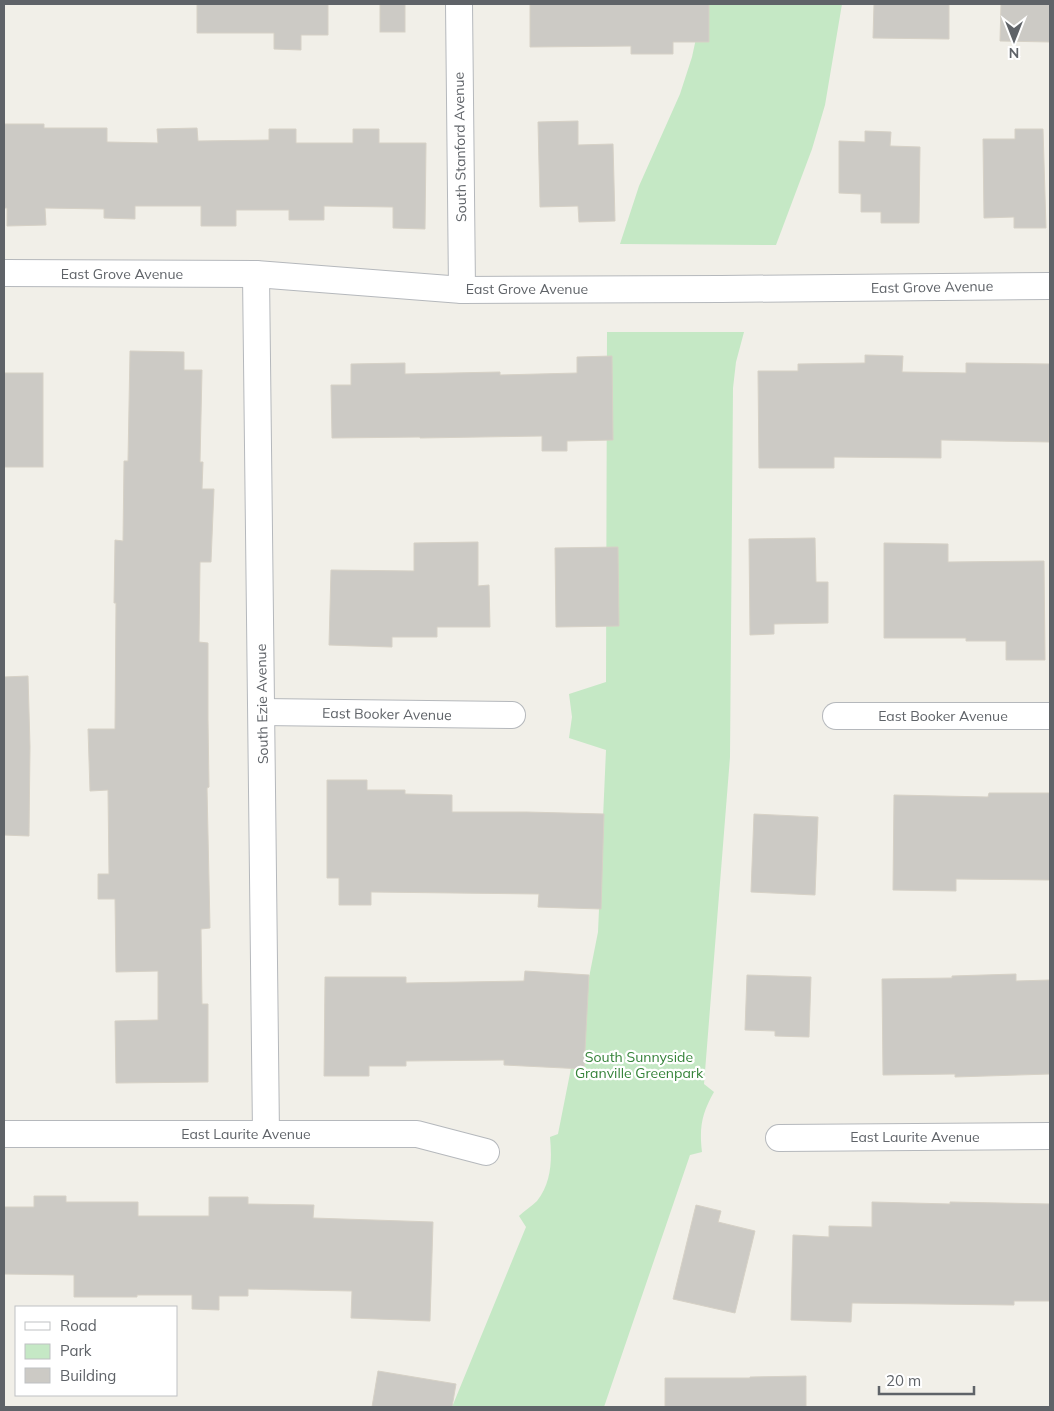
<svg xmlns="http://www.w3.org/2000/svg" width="1054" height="1411" font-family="Mulish,sans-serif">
	<rect width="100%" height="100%" fill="#f1efe8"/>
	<g fill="#c5e8c5">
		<path d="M 702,4 L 842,4 L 825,105 L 812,149 L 776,245 L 620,244 L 639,186 L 680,94 L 692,57 L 700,20 Z"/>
		<path d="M 607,332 L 744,332 L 736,362 L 733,388 L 730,757 L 704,1084 L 714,1092 C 702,1113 699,1127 702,1152 L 690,1155 L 604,1407 L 452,1407 L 526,1227 L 519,1216 C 524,1211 532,1206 537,1201 C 552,1182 552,1159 550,1137 L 558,1134 L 598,932 L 606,750 L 569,738 L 572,717 L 569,694 L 606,682 Z"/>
	</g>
	<g fill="#cccac5" stroke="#d6d1c6">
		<path d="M 197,4 L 328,4 L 328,35 L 301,35 L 301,50 L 274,49 L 274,33 L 197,33 Z"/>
		<rect x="380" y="4" width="25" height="28"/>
		<path d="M 530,4 L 709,4 L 709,42 L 673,42 L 673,54 L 631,54 L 631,46 L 530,47 Z"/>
		<path d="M 874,4 L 949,4 L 949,39 L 873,38 Z"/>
		<path d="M 1001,4 L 1050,4 L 1050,42 L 1000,41 Z"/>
		<path d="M 578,121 L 578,145 L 613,144 L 615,221 L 579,222 L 578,206 L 540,207 L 538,122 Z"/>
		<path d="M 4,124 L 44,124 L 44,128 L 107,128 L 107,142 L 158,143 L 157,129 L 197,128 L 198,141 L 269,140 L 269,129 L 296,129 L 296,143 L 353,143 L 353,129 L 379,129 L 379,143 L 426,143 L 425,229 L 393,228 L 393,207 L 324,206 L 324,220 L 289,220 L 289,210 L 236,210 L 236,226 L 201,226 L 201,206 L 135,206 L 135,219 L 104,218 L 104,209 L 45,208 L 46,225 L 7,226 L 7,208 L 4,208 Z"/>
		<path d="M 1015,129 L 1043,129 L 1046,228 L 1014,228 L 1014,217 L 984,218 L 983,139 L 1015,139 Z"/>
		<path d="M 865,131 L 891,132 L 890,146 L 920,147 L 919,223 L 881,223 L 881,212 L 861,212 L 861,194 L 839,193 L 839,141 L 865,142 Z"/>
		<path d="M 130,351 L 184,352 L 184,370 L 202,370 L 200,462 L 203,462 L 202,489 L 214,489 L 211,562 L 200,562 L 199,642 L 208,643 L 208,719 L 209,787 L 207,788 L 210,928 L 201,929 L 202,1004 L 208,1004 L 208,1082 L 116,1083 L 115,1021 L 158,1020 L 158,971 L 116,972 L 115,899 L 98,899 L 98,874 L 109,874 L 108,790 L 90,791 L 88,729 L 115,729 L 116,603 L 114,603 L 115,540 L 123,541 L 124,461 L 128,461 Z"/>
		<path d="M 865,355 L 903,356 L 902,372 L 966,373 L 966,363 L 1050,364 L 1049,442 L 941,440 L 941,458 L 834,457 L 834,468 L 759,468 L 758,371 L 798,371 L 798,364 L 865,363 Z"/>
		<path d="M 612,356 L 613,440 L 567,441 L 567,451 L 542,451 L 542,436 L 420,438 L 420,437 L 332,438 L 331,385 L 351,385 L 351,364 L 405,363 L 405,374 L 500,372 L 500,375 L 577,373 L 577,357 Z"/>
		<rect x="4" y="373" width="39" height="94"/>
		<path d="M 815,538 L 816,582 L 828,582 L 828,623 L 774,624 L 774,634 L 750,635 L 749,539 Z"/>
		<path d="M 478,542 L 478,586 L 489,585 L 490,627 L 437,627 L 437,637 L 392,637 L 392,647 L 329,645 L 331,570 L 414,571 L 414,543 Z"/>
		<path d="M 884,543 L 948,544 L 948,562 L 1044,561 L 1045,660 L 1006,660 L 1006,641 L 966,641 L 966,638 L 884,638 Z"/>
		<path d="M 618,547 L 619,626 L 556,627 L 555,548 Z"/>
		<path d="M 28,676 L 30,747 L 29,836 L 4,835 L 4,677 Z"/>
		<path d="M 327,780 L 367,780 L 367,790 L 405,790 L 405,794 L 452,795 L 452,812 L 526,812 L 604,814 L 601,909 L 538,907 L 539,894 L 371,892 L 371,905 L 339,905 L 339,878 L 327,878 Z"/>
		<path d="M 989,793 L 1050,793 L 1050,880 L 956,879 L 956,891 L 893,890 L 894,795 L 988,797 Z"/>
		<path d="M 754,814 L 818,817 L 815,895 L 751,892 Z"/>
		<path d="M 525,971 L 589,975 L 584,1069 L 504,1065 L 504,1060 L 406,1061 L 406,1066 L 369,1066 L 369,1076 L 324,1076 L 325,977 L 406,977 L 406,983 L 524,981 Z"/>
		<path d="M 1016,974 L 1016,981 L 1050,980 L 1050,1074 L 955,1077 L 955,1074 L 883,1075 L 882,979 L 952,978 L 952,976 Z"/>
		<path d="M 747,975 L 811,977 L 809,1037 L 775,1036 L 775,1031 L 745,1030 Z"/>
		<path d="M 34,1196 L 66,1196 L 66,1202 L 138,1202 L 138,1216 L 209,1216 L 209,1197 L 248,1197 L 248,1204 L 314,1205 L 313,1218 L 433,1222 L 430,1321 L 351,1318 L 352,1291 L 248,1289 L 248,1296 L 219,1296 L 219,1310 L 192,1309 L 192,1295 L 137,1295 L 137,1297 L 74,1297 L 74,1275 L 4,1274 L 4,1207 L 34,1207 Z"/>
		<path d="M 872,1202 L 950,1204 L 950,1202 L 1050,1204 L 1050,1301 L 1014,1301 L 1014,1305 L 852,1303 L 851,1322 L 791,1320 L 793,1235 L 829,1237 L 829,1226 L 872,1227 Z"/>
		<path d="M 696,1205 L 721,1211 L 718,1222 L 755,1231 L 735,1313 L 673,1299 Z"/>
		<path d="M 378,1371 L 456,1384 L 452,1407 L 372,1407 Z"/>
		<path d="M 806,1376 L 806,1407 L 665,1407 L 665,1378 L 750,1378 L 750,1377 Z"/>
	</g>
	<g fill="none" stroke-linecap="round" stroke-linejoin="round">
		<defs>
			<g id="street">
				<path d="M 459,4 L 462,290"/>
				<path d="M 4,273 L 256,274 L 462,290 L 721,289 L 1050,286"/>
				<path d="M 256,274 L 266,1134"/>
				<path d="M 262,712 L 512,715"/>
				<path d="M 836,716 L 1050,716"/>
				<path d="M 4,1134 L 417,1134 L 486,1152"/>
				<path d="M 779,1138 L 1050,1136"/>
			</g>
		</defs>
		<use href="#street" stroke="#b5b8bc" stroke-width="28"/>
		<use href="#street" stroke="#fff" stroke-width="26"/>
	</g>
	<g text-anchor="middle" stroke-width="4.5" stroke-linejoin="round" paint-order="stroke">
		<g font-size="14" fill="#5f6368" stroke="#fff">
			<text transform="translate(460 147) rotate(-91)" y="5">South Stanford Avenue</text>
			<text x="122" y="279">East Grove Avenue</text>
			<text transform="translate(932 287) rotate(-1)" y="5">East Grove Avenue</text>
			<text x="527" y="294">East Grove Avenue</text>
			<text transform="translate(262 704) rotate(-91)" y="5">South Ezie Avenue</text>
			<text transform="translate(387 714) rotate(1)" y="5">East Booker Avenue</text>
			<text x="943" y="721">East Booker Avenue</text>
			<text x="246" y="1139">East Laurite Avenue</text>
			<text x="915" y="1142">East Laurite Avenue</text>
		</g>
		<g font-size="14" fill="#348238" stroke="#fff">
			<text x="639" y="1062">South Sunnyside<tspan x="639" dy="16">Granville Greenpark</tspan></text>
		</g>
	</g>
	<rect width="1054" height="1411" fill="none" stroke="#5f6368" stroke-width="10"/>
	<rect x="15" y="1306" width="162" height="90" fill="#ffffff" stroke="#bfc1c3"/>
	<rect x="25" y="1322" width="25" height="8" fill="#ffffff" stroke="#bfc1c3"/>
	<text x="60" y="1331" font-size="15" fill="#5f6368">Road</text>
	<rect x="25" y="1344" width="25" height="15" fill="#c5e8c5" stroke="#bfc1c3"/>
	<text x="60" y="1356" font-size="15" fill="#5f6368">Park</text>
	<rect x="25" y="1368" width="25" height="15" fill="#cccac5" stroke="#bfc1c3"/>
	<text x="60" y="1381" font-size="15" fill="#5f6368">Building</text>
	<g transform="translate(1014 40) rotate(180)" stroke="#ffffff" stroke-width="4" paint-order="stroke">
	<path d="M0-4L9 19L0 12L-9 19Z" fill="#5f6368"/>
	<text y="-8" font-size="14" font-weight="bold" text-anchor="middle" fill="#5f6368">N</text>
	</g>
	<path d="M879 1386v8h95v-8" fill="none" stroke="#5f6368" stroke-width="2.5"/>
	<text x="886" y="1386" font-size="15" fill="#5f6368" stroke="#ffffff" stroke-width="4" paint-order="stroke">20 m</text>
</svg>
